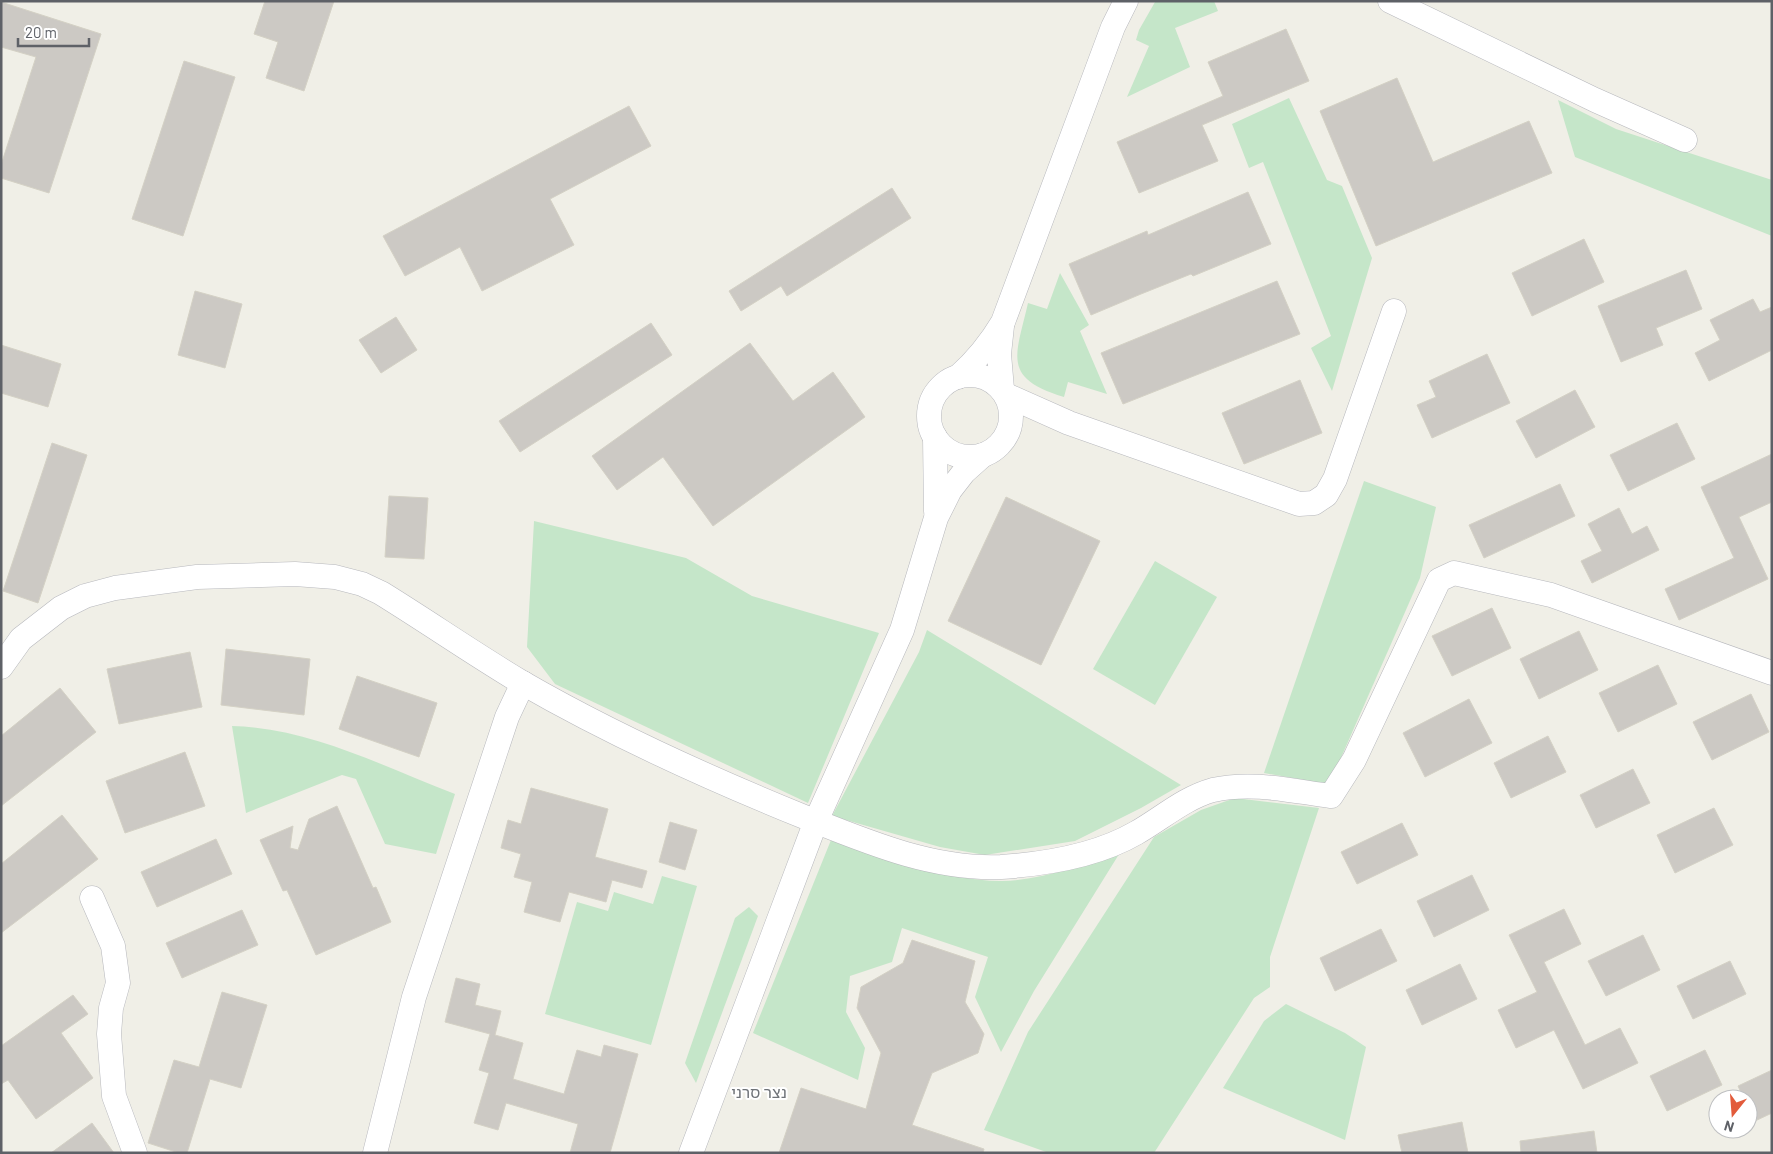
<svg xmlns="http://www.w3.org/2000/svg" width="1773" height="1154" font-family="Barlow,'Noto Sans Hebrew',sans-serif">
	<rect width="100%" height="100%" fill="#f0efe7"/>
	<g fill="#c5e6c9">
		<path d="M 1214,1 L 1218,11 L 1175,28 L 1190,67 L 1127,97 L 1149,46 L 1136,40 L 1139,30 L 1155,2 Z"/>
		<path d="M 1289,98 L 1327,180 L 1342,186 L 1372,258 L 1332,391 L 1311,348 L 1331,336 L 1263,162 L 1249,168 L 1232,124 Z"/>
		<path d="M 1558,100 L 1616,129 L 1772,180 L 1772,236 L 1575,157 Z"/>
		<path d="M 1060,273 L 1089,325 L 1080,331 L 1107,394 L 1068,382 L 1064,397 C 1001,378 1016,356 1028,303 L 1047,309 Z"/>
		<path d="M 1364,481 L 1436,507 L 1420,578 L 1340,760 L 1327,784 L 1264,773 Z"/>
		<path d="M 534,521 L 686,558 L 752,596 L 879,633 L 808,803 L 555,684 L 527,647 Z"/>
		<path d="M 1155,561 L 1217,597 L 1155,705 L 1093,669 Z"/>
		<path d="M 927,630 L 1181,785 L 1141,808 L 1075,841 L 985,855 L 940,847 L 832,816 L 919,652 Z"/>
		<path d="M 232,726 C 310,728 382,766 455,794 L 436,854 L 385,844 L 356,779 L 342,775 L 246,813 Z"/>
		<path d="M 1235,798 L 1319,808 L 1270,957 L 1270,987 L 1254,998 L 1154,1153 L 1049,1153 L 984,1130 L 1028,1032 L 1154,837 L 1201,810 Z"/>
		<path d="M 831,840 C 880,854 952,882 1002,881 C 1043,880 1083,865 1121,851 L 1034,991 L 1001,1052 L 975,997 L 988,957 L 902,928 L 892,962 L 850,976 L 846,1012 L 865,1048 L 858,1080 L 753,1033 Z"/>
		<path d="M 662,876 L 697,886 L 651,1045 L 545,1014 L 577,902 L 608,911 L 614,892 L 653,904 Z"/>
		<path d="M 749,907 L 758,916 L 696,1083 L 685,1063 L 735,918 Z"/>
		<path d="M 1286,1004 L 1345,1033 L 1366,1047 L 1345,1140 L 1223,1088 L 1264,1021 Z"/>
	</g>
	<g fill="#ccc9c4" stroke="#d4d1c5">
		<path d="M 265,1 L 334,1 L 304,91 L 266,78 L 278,42 L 254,34 Z"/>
		<path d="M 1,2 L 101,34 L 49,193 L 1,178 L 1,165 L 36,57 L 1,47 Z"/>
		<path d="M 1286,29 L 1309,81 L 1202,125 L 1218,161 L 1139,193 L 1117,142 L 1223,96 L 1208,62 Z"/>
		<path d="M 184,61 L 235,77 L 183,236 L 132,219 Z"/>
		<path d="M 1397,78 L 1433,162 L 1529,121 L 1552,173 L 1376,246 L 1320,111 Z"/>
		<path d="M 629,106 L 651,146 L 550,199 L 574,245 L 482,291 L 460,247 L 405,276 L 383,236 Z"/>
		<path d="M 892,188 L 911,218 L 787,296 L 781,286 L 741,311 L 729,291 Z"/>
		<path d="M 1248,192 L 1271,244 L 1193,276 L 1191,274 L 1141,294 L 1091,315 L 1069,264 L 1147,231 L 1148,235 Z"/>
		<path d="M 1584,239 L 1604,282 L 1532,316 L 1512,273 Z"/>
		<path d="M 1686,270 L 1702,309 L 1656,328 L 1663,345 L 1621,362 L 1598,306 Z"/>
		<path d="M 1277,281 L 1300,334 L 1123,404 L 1101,353 Z"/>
		<path d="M 195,291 L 242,304 L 225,368 L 178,355 Z"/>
		<path d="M 1753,299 L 1760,312 L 1772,307 L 1772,350 L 1709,381 L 1695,353 L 1720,340 L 1710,320 Z"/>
		<path d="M 396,317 L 417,350 L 381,373 L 359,340 Z"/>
		<path d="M 651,323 L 672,355 L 520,452 L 499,421 Z"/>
		<path d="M 750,343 L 793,401 L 833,372 L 865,417 L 713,526 L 663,457 L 617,490 L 592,456 Z"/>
		<path d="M 1,345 L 61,364 L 48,407 L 1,393 Z"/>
		<path d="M 1487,354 L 1510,403 L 1432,438 L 1417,405 L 1436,397 L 1429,381 Z"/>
		<path d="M 1300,380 L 1322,433 L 1244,464 L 1222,413 Z"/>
		<path d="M 1575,390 L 1595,427 L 1536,458 L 1516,421 Z"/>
		<path d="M 1677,423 L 1695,459 L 1628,491 L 1610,455 Z"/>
		<path d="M 52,443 L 87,455 L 38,603 L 3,591 Z"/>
		<path d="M 1772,454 L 1772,502 L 1739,517 L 1768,579 L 1679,620 L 1665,589 L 1734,558 L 1701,487 Z"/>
		<path d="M 1560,484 L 1575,516 L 1484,558 L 1469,525 Z"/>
		<path d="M 389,496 L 428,498 L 424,559 L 385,557 Z"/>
		<path d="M 1006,497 L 1100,541 L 1041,665 L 948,621 Z"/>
		<path d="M 1619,508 L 1632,534 L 1647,526 L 1659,550 L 1592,583 L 1581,561 L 1602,551 L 1588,524 Z"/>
		<path d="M 1492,608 L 1511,648 L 1452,676 L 1432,636 Z"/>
		<path d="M 1579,631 L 1598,670 L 1539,699 L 1520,659 Z"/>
		<path d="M 226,649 L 310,659 L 304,715 L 221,705 Z"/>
		<path d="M 190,652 L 202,707 L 119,724 L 107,669 Z"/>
		<path d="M 1658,665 L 1677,704 L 1618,732 L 1599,693 Z"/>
		<path d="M 357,676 L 437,703 L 419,757 L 339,729 Z"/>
		<path d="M 60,688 L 96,732 L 1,806 L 1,736 Z"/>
		<path d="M 1751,694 L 1769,732 L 1712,760 L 1693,722 Z"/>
		<path d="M 1469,699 L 1492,743 L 1425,777 L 1403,733 Z"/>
		<path d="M 1548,736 L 1566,772 L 1511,798 L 1494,763 Z"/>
		<path d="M 185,752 L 205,806 L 125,833 L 106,781 Z"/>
		<path d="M 1633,769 L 1650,803 L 1596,828 L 1580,795 Z"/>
		<path d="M 531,788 L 608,809 L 595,857 L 647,871 L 642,888 L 612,880 L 606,902 L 569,892 L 560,922 L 524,912 L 532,882 L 514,877 L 521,854 L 501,848 L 508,820 L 521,824 Z"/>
		<path d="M 337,806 L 373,888 L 376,887 L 391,922 L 316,955 L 287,890 L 283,891 L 260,840 L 293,826 L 290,848 L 298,850 L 309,819 Z"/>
		<path d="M 1714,808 L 1733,845 L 1675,873 L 1657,835 Z"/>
		<path d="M 62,815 L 98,859 L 1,933 L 1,864 Z"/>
		<path d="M 670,822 L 697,830 L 685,870 L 659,862 Z"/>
		<path d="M 1402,823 L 1418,855 L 1357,884 L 1341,852 Z"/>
		<path d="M 216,839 L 232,874 L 157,907 L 141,872 Z"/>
		<path d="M 1472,875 L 1489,910 L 1434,937 L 1417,901 Z"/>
		<path d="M 1564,909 L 1581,944 L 1544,962 L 1585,1045 L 1620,1028 L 1638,1063 L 1583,1089 L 1554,1030 L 1516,1048 L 1498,1010 L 1537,992 L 1509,935 Z"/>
		<path d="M 242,910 L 258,945 L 182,978 L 166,943 Z"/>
		<path d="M 1381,929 L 1397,961 L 1335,991 L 1320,958 Z"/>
		<path d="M 1643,935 L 1660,970 L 1606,996 L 1588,961 Z"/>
		<path d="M 912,940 L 975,961 L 965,1002 L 984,1034 L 978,1053 L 932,1073 L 912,1125 L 984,1149 L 983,1153 L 779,1153 L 801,1088 L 866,1109 L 881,1053 L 857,1008 L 861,987 L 903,963 Z"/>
		<path d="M 1730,961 L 1746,994 L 1693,1019 L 1677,986 Z"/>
		<path d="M 1460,964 L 1477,999 L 1422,1025 L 1406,990 Z"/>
		<path d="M 456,978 L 480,984 L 475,1005 L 501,1011 L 495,1035 L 523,1043 L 513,1079 L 564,1094 L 577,1050 L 601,1057 L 604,1045 L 638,1054 L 610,1153 L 570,1153 L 578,1124 L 506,1103 L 498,1130 L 474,1123 L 489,1073 L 479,1070 L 490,1034 L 445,1022 Z"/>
		<path d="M 222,992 L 267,1005 L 241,1088 L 210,1079 L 187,1153 L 179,1153 L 148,1143 L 174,1060 L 199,1067 Z"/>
		<path d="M 73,995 L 88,1014 L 61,1033 L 93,1078 L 36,1119 L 8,1080 L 1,1084 L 1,1046 Z"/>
		<path d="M 1705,1050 L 1722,1085 L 1667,1111 L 1650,1076 Z"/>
		<path d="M 1772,1070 L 1772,1113 L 1755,1121 L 1748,1107 L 1748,1099 L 1744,1099 L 1738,1086 Z"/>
		<path d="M 1462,1122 L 1468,1153 L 1402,1153 L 1398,1135 Z"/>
		<path d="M 92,1123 L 114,1153 L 51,1153 Z"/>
		<path d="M 1594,1131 L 1597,1153 L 1521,1153 L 1520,1141 Z"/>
	</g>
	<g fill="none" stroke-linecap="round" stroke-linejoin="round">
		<defs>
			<g id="minor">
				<path d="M 1390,1 L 1595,100 L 1685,140"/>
				<circle cx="970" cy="416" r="41"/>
				<path d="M 958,377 C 977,360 990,344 1003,322 L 1113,27 L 1126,1"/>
				<path d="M 1002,389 L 999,354 L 1002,326"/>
				<path d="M 1006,395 L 1069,423 L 1299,504 L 1314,503 L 1326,495 L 1335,479 L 1394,311"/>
				<path d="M 935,437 L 936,511"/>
				<path d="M 1,667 L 21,639 L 61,608 L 85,596 L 115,588 L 197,577 L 295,574 L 335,577 L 362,584 L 381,593 C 428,622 474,654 521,682 C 611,734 706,777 802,816 C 865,841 932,870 1001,867 C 1045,864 1098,855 1136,833 C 1161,819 1184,798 1213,790 C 1252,781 1292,791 1331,796 L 1354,760 L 1439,580 L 1454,573 L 1551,595 L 1772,673"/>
				<path d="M 92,898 L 113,946 L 118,983 L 111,1008 L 109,1034 L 114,1096 L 135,1153"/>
				<path d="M 375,1153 L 414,997 L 507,717 L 523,683"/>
				<path d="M 691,1153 L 816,821 L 902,630 L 936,518 L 950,490 L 964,472 L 983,455"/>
			</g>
		</defs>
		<use href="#minor" stroke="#b7b8bd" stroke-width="25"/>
		<use href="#minor" stroke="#fff" stroke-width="24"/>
	</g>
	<g text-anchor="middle" stroke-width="4" stroke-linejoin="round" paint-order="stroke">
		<g font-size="16" fill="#6f7378" stroke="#fff">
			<text x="759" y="1098">נצר סרני</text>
		</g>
	</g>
	<rect width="1773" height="1154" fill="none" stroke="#5e6167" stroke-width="5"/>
	<g transform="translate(1733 1114) rotate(197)"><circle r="24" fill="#ffffff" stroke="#bfc0c2"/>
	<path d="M0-4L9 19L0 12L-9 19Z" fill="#e25b3b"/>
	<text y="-8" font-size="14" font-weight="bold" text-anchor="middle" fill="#5e6167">N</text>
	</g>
	<path d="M18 38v8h71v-8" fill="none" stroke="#5e6167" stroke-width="2.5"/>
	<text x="25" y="38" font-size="15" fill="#5e6167" stroke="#ffffff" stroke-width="4" paint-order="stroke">20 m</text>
</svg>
